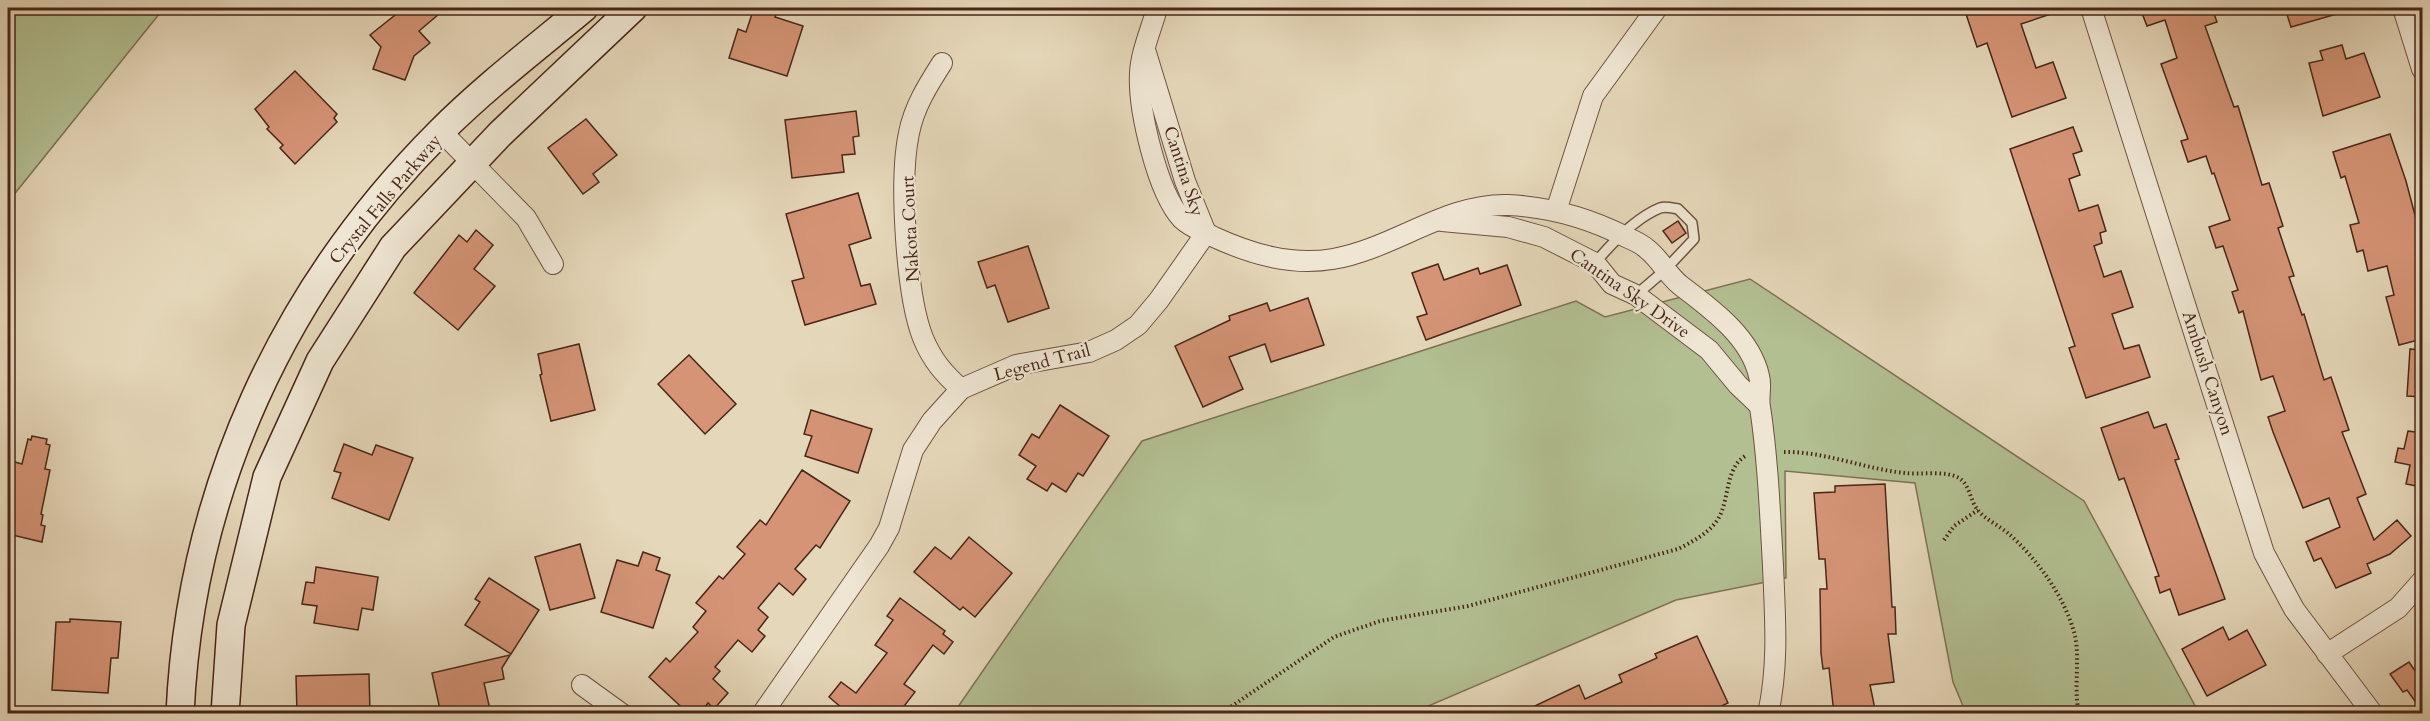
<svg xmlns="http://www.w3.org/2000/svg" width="2430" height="721" font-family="Cardo,serif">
	<rect width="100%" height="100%" fill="#e5d7b9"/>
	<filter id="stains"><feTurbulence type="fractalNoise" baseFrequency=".00333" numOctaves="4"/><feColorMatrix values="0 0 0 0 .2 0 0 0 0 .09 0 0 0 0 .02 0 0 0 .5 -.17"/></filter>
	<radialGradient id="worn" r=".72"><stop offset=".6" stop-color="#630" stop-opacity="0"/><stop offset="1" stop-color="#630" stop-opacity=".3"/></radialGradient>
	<g fill="#b2bf91" stroke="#7e7254" stroke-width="1.5">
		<path d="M 8,8 L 164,8 L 8,202 Z"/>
		<path d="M 1750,279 L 2084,501 L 2199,713 L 1966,713 L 1953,682 L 1915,483 L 1785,471 L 1786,578 L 1676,600 L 1412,713 L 953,714 L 1142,441 L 1576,301 L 1605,317 Z"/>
	</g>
	<g fill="#d59476" stroke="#492617" stroke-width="1.5">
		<path d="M 404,8 L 446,8 L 419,31 L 430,43 L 414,56 L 405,80 L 373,69 L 381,47 L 370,35 Z"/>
		<path d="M 754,8 L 778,8 L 775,17 L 803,26 L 787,76 L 729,58 L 738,29 L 746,32 Z"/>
		<path d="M 1964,8 L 2062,8 L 2063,10 L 2021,24 L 2036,68 L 2053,62 L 2066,98 L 2012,117 L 1987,43 L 1977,47 Z"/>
		<path d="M 2140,8 L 2212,8 L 2217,22 L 2205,26 L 2234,107 L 2238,106 L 2262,185 L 2269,183 L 2283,226 L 2278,228 L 2294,276 L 2289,277 L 2302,315 L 2304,314 L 2324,380 L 2331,377 L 2349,430 L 2342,432 L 2366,494 L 2357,498 L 2374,540 L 2397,520 L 2411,536 L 2390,554 L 2367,564 L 2371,573 L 2336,588 L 2321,558 L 2314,561 L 2306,542 L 2340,527 L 2329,498 L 2303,508 L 2273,432 L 2268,417 L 2285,411 L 2273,376 L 2261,380 L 2243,311 L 2239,313 L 2232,292 L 2238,290 L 2223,246 L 2216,248 L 2209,227 L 2230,220 L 2214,173 L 2212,174 L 2206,156 L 2188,162 L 2181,141 L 2188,139 L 2161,64 L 2177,58 L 2165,20 L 2147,26 Z"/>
		<path d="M 2285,8 L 2343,8 L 2344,12 L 2291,27 Z"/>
		<path d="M 2342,45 L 2346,59 L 2364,53 L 2380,97 L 2323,116 L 2309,63 L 2323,60 L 2320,51 Z"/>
		<path d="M 295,71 L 337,114 L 334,118 L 337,122 L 295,164 L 280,148 L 283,145 L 267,129 L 269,127 L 255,109 Z"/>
		<path d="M 856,111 L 859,136 L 853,137 L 855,154 L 842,155 L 844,172 L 792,178 L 785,120 Z"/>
		<path d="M 586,119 L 617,155 L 593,174 L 599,182 L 583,194 L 548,148 Z"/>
		<path d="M 2073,127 L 2082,151 L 2073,154 L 2080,175 L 2069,179 L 2079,211 L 2098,205 L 2106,231 L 2100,233 L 2102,243 L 2094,246 L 2104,277 L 2121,271 L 2133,307 L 2112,314 L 2124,349 L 2139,345 L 2150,377 L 2086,398 L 2069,348 L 2075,346 L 2010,149 Z"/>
		<path d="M 2390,134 L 2406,181 L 2417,223 L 2422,222 L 2422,339 L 2399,345 L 2386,297 L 2394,295 L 2387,266 L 2368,271 L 2363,250 L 2357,252 L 2350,225 L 2359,223 L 2345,176 L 2341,178 L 2333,152 Z"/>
		<path d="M 858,193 L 871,238 L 849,245 L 861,286 L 870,284 L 876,304 L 805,325 L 792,281 L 804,278 L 786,214 Z"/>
		<path d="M 1678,221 L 1686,233 L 1672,243 L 1663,231 Z"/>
		<path d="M 476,230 L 493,245 L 474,269 L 495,286 L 458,330 L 414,293 L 459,235 L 467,242 Z"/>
		<path d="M 1028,246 L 1049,308 L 1008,322 L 995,285 L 987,288 L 978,262 Z"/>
		<path d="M 1438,264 L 1444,280 L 1478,268 L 1480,274 L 1507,265 L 1521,305 L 1426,340 L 1417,317 L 1427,314 L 1412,273 Z"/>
		<path d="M 1308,298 L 1324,345 L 1271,362 L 1265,344 L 1229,357 L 1243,389 L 1203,407 L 1175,346 L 1230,320 L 1229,316 L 1267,303 L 1270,311 Z"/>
		<path d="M 579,344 L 595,410 L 551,421 L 540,375 L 542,374 L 538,354 Z"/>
		<path d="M 2410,349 L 2422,350 L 2422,397 L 2407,396 Z"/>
		<path d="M 689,355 L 736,404 L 705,434 L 658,384 Z"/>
		<path d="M 1060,405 L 1109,436 L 1083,476 L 1078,473 L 1066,492 L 1052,483 L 1047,491 L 1027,479 L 1036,466 L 1019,455 L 1032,434 L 1039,438 Z"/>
		<path d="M 811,410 L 872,429 L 858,473 L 805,456 L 812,436 L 804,434 Z"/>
		<path d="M 2148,412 L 2154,428 L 2166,424 L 2179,459 L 2175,460 L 2225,599 L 2179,615 L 2170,589 L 2160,593 L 2155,577 L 2159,576 L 2124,478 L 2119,480 L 2101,428 Z"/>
		<path d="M 2408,431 L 2422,433 L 2422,487 L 2406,484 L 2410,465 L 2395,462 L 2398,448 L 2404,449 Z"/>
		<path d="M 32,436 L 47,439 L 46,444 L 50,445 L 45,469 L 50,470 L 41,514 L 43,515 L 41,525 L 45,526 L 42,542 L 8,534 L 8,460 L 22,464 L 28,439 L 31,440 Z"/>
		<path d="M 344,444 L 372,455 L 376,445 L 413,458 L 389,520 L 332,498 L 341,473 L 334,471 Z"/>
		<path d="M 802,470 L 850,501 L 820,548 L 816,545 L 795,569 L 806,579 L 793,595 L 779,583 L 758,608 L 768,617 L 758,630 L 765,636 L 752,652 L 738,640 L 715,667 L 720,671 L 713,679 L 728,693 L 714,709 L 708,703 L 700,714 L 689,714 L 649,677 L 666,658 L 670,662 L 698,632 L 693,627 L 706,611 L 696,603 L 719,576 L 723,579 L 745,554 L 737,547 L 760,520 L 766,525 Z"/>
		<path d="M 1885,484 L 1892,607 L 1895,607 L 1896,634 L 1888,634 L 1894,682 L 1870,685 L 1876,714 L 1834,714 L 1829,668 L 1823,669 L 1821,653 L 1820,589 L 1827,589 L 1825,559 L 1819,559 L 1814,493 L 1835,492 L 1835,486 Z"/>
		<path d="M 969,537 L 1012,573 L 975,617 L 963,607 L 960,610 L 914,572 L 935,547 L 951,559 Z"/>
		<path d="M 580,544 L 595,598 L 550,610 L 535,557 Z"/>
		<path d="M 643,552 L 660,558 L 656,570 L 670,575 L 653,628 L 601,612 L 617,560 L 638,566 Z"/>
		<path d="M 316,567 L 378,577 L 373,610 L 362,608 L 358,630 L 314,623 L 317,606 L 302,604 L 306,582 L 314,583 Z"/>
		<path d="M 489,578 L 539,610 L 511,654 L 465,625 L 480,602 L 475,599 Z"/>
		<path d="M 900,598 L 945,631 L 943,634 L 953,642 L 944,654 L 933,645 L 904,684 L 915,692 L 898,714 L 849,714 L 829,697 L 841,682 L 856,693 L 887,653 L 875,645 L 893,620 L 887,616 Z"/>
		<path d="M 70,619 L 121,622 L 118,658 L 111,658 L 108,693 L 52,690 L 56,622 L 70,622 Z"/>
		<path d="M 2223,627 L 2229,640 L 2247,630 L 2266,665 L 2207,696 L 2182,649 Z"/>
		<path d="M 1697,636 L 1728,703 L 1705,714 L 1518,714 L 1579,685 L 1585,699 L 1622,682 L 1619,675 L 1657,658 L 1655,654 Z"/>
		<path d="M 510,655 L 502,668 L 504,679 L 484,683 L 491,714 L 441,714 L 432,673 Z"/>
		<path d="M 2409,662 L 2422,681 L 2422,711 L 2407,690 L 2403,692 L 2390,674 Z"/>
		<path d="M 369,674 L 370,714 L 297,714 L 296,676 Z"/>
	</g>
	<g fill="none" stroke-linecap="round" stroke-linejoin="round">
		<defs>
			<path id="lane" d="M 1595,263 C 1611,244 1635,218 1660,208 C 1665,206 1672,208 1678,209 L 1692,223 L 1694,239 L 1664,271 L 1636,295"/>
			<g id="street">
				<path d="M 1157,8 C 1152,28 1141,51 1140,73 C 1138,109 1157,192 1182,219 C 1190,227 1204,232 1214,237 C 1251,254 1291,266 1333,259 C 1393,249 1446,203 1508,205 C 1550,207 1589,218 1626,237 C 1633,240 1642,244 1647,249 C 1660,259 1666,273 1680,285 C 1710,308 1750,336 1759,376 C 1762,386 1758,397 1760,407 C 1768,460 1770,513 1773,566 C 1775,616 1779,665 1768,714"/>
				<path d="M 2091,8 L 2264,553 L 2294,609 L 2373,714"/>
				<path d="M 2403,8 L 2422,69"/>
				<path d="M 1146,53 L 1185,181 L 1206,233"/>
				<path d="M 942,63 C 928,85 914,107 909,133 C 899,179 906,295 923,338 C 932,360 944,374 961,389"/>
				<path d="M 441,131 L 526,218 L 553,264"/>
				<path d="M 1556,211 L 1593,96 L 1657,8"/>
				<path d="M 1442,221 L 1508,227 L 1544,237 L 1595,263 L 1612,284 L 1636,295 L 1709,350 L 1738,385 L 1759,405"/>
				<path d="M 2327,654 L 2398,608 L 2422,581"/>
				<path d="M 582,685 L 622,714"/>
				<path d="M 762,714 L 879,546 L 889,528 L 913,450 L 932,421 L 961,389 L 1016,365 L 1089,352 L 1116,340 L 1138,325 L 1159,300 L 1206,233"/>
			</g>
			<g id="secondary">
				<path d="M 180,714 C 190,491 283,289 440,132 C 485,87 536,48 584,8"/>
				<path d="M 225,714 L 231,625 L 267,477 L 320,361 L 393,247 L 500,134 L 633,8"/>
			</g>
		</defs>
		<use href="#lane" stroke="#705240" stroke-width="12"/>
		<use href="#street" stroke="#705240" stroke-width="22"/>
		<use href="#secondary" stroke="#492617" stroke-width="30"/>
		<g stroke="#492617" stroke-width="4" stroke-dasharray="1.5 3" stroke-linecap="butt">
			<path d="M 1784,452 C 1823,451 1865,469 1905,473 C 1921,475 1945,470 1959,478 C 1970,485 1970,500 1977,509 C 1984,519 2000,526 2009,534 C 2037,559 2064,596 2074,632 C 2081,656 2073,687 2079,714"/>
			<path d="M 1944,540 L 1954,526 L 1978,510"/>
			<path d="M 1220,714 L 1334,637 L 1380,621 L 1468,606 L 1678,549 C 1692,542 1707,534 1716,522 C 1731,502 1723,468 1747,455"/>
		</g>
		<use href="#lane" stroke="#eee5d2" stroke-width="9"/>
		<use href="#street" stroke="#eee5d2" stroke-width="20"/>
		<use href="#secondary" stroke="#eee5d2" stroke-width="27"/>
	</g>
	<g text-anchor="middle" stroke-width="4.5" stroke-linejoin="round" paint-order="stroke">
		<g font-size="18" fill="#492617" stroke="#eee5d2">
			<text transform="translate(1184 171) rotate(72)" y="6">Cantina Sky</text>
			<text transform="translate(385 199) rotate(-50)" y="6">Crystal Falls Parkway</text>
			<text transform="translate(910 229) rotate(-93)" y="6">Nakota Court</text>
			<text transform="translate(1630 293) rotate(35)" y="6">Cantina Sky Drive</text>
			<text transform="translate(1042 362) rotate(-15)" y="6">Legend Trail</text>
			<text transform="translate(2208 373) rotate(72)" y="6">Ambush Canyon</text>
		</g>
	</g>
	<rect width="2430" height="721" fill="none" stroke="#e5d7b9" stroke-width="30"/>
	<rect x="9" y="9" width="2412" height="703" fill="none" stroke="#492617" stroke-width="3"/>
	<rect x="15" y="15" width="2400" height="691" fill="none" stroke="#492617" stroke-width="1.5"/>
	<rect width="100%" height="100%" filter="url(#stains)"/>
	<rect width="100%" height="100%" fill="url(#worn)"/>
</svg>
